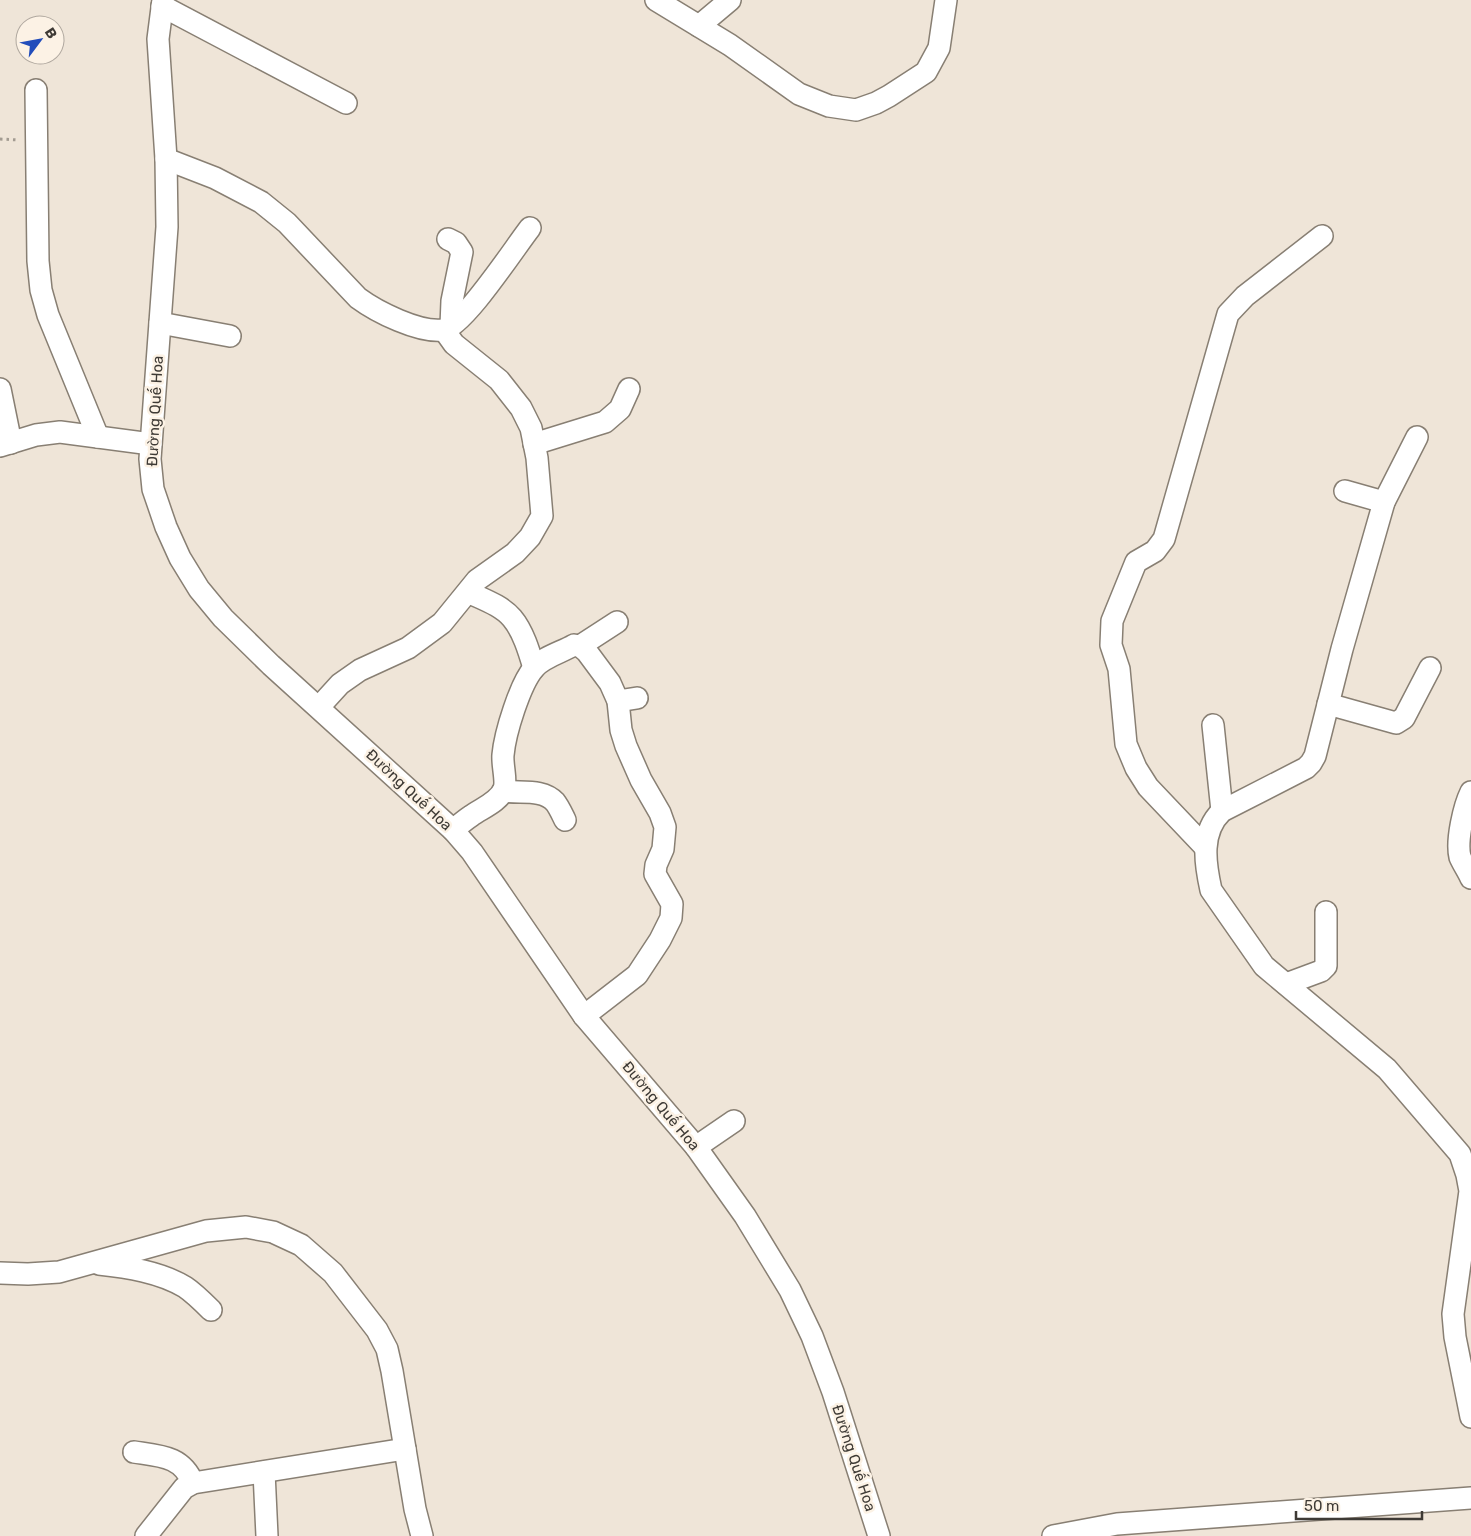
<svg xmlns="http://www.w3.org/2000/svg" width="1471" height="1536" font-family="Rubik,sans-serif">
	<rect width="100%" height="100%" fill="#efe5d8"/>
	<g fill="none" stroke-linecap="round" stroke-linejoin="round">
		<defs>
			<g id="minor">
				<path d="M 163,0 L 158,39 L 166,159 L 167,227 L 150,459 L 153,489 L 166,527 L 180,558 L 199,589 L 223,618 L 271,665 L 453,830 L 472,852 L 584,1016 L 696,1147 L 745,1216 L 790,1290 L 812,1336 L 833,1392 L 879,1536"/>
				<path d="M 656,0 L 730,45 L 799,94 L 829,106 L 856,110 L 876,103 L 889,96 L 926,72 L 939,48 L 946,0"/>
				<path d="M 162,6 L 346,103"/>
				<path d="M 699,26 L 730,0"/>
				<path d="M 36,90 L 38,261 L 41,290 L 48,315 L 98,437"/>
				<path d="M 166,159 L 215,178 L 261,202 L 287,223 L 358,298 C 377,312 419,333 443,330 C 464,326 515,247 530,228"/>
				<path d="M 448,239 L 456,243 L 462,252 L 452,301 L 451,326"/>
				<path d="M 160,323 L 230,336"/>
				<path d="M 0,389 L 11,443"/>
				<path d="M 1417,437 L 1384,502 L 1342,649 L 1315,756 L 1311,763 L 1306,768 L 1222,811 C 1200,832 1205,863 1211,890 L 1264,966 L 1387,1069 L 1460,1154 L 1467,1175 L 1470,1191 L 1453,1314 L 1455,1337 L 1471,1417"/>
				<path d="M 534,444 L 605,422 L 620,409 L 629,389"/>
				<path d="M 0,446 L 36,435 L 60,432 L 151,444"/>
				<path d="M 1345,491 L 1384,502"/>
				<path d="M 468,592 C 482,599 501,605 512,618 C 523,631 529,651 534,668"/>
				<path d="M 580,646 L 617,622"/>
				<path d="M 618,701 L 637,698"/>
				<path d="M 1328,704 L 1396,723 L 1404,718 L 1430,668"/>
				<path d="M 319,707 L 340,684 L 360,670 L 408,648 L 442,623 L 477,580 L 515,553 L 530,537 L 542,516 L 537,458 L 531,428 L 521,408 L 499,380 L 454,344 L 444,330"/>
				<path d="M 1213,725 L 1222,811"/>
				<path d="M 503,791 C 520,794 542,788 555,802 C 559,807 562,814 565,820"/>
				<path d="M 1471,792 C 1464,806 1456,841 1460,857 C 1463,864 1468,871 1471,878"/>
				<path d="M 453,830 C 459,825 465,820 471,816 C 482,808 499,802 504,789 C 507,781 502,765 503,755 C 505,733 520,684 534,668 C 543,657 562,652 574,645 L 580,646 L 587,652 L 610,683 L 618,701 L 621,730 L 626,746 L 641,780 L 660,813 L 665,827 L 663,849 L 656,865 L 655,874 L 672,904 L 671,918 L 660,940 L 637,975 L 584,1016"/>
				<path d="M 1205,847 L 1148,787 L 1136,768 L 1126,744 L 1119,669 L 1111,645 L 1112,621 L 1136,562 L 1155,551 L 1164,539 L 1228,314 L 1245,296 L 1322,236"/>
				<path d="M 1286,984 L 1321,971 L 1326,966 L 1326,912"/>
				<path d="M 696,1147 L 734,1121"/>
				<path d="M 99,1264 C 127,1267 160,1272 185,1287 C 194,1293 203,1302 211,1310"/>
				<path d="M 0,1273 L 28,1274 L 59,1272 L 206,1231 L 246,1227 L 273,1232 L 301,1245 L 333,1273 L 377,1330 L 387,1349 L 392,1371 L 415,1509 L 422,1536"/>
				<path d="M 134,1452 C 161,1456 182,1456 193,1483"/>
				<path d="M 264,1472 L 267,1536"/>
				<path d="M 146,1536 L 184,1488 L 193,1483 L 405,1449"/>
				<path d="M 1053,1536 L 1117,1524 L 1471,1498"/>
			</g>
		</defs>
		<use href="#minor" stroke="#887f73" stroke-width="24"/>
		<path stroke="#a29b91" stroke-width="3" stroke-dasharray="2.5 4" stroke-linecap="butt" d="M 0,139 L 18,140"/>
		<use href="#minor" stroke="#fff" stroke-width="21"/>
	</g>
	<g text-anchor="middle" stroke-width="5" stroke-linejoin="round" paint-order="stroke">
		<g font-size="15" fill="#3e3a35" stroke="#fcf2e5">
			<text transform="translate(155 411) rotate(-87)" y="5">Đường Quế Hoa</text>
			<text transform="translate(409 790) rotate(43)" y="5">Đường Quế Hoa</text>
			<text transform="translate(661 1106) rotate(50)" y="5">Đường Quế Hoa</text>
			<text transform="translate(854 1458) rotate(72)" y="5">Đường Quế Hoa</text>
		</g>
	</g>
	<g transform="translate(40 40) rotate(58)"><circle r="24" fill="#fcf2e5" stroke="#b0a89f"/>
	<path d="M0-4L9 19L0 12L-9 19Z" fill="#224dbb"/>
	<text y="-8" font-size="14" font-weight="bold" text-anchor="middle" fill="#3e3a35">B</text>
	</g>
	<path d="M1296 1511v8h126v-8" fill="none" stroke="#3e3a35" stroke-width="2.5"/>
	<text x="1304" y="1511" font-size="15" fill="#3e3a35" stroke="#fcf2e5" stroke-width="4" paint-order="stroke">50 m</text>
</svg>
